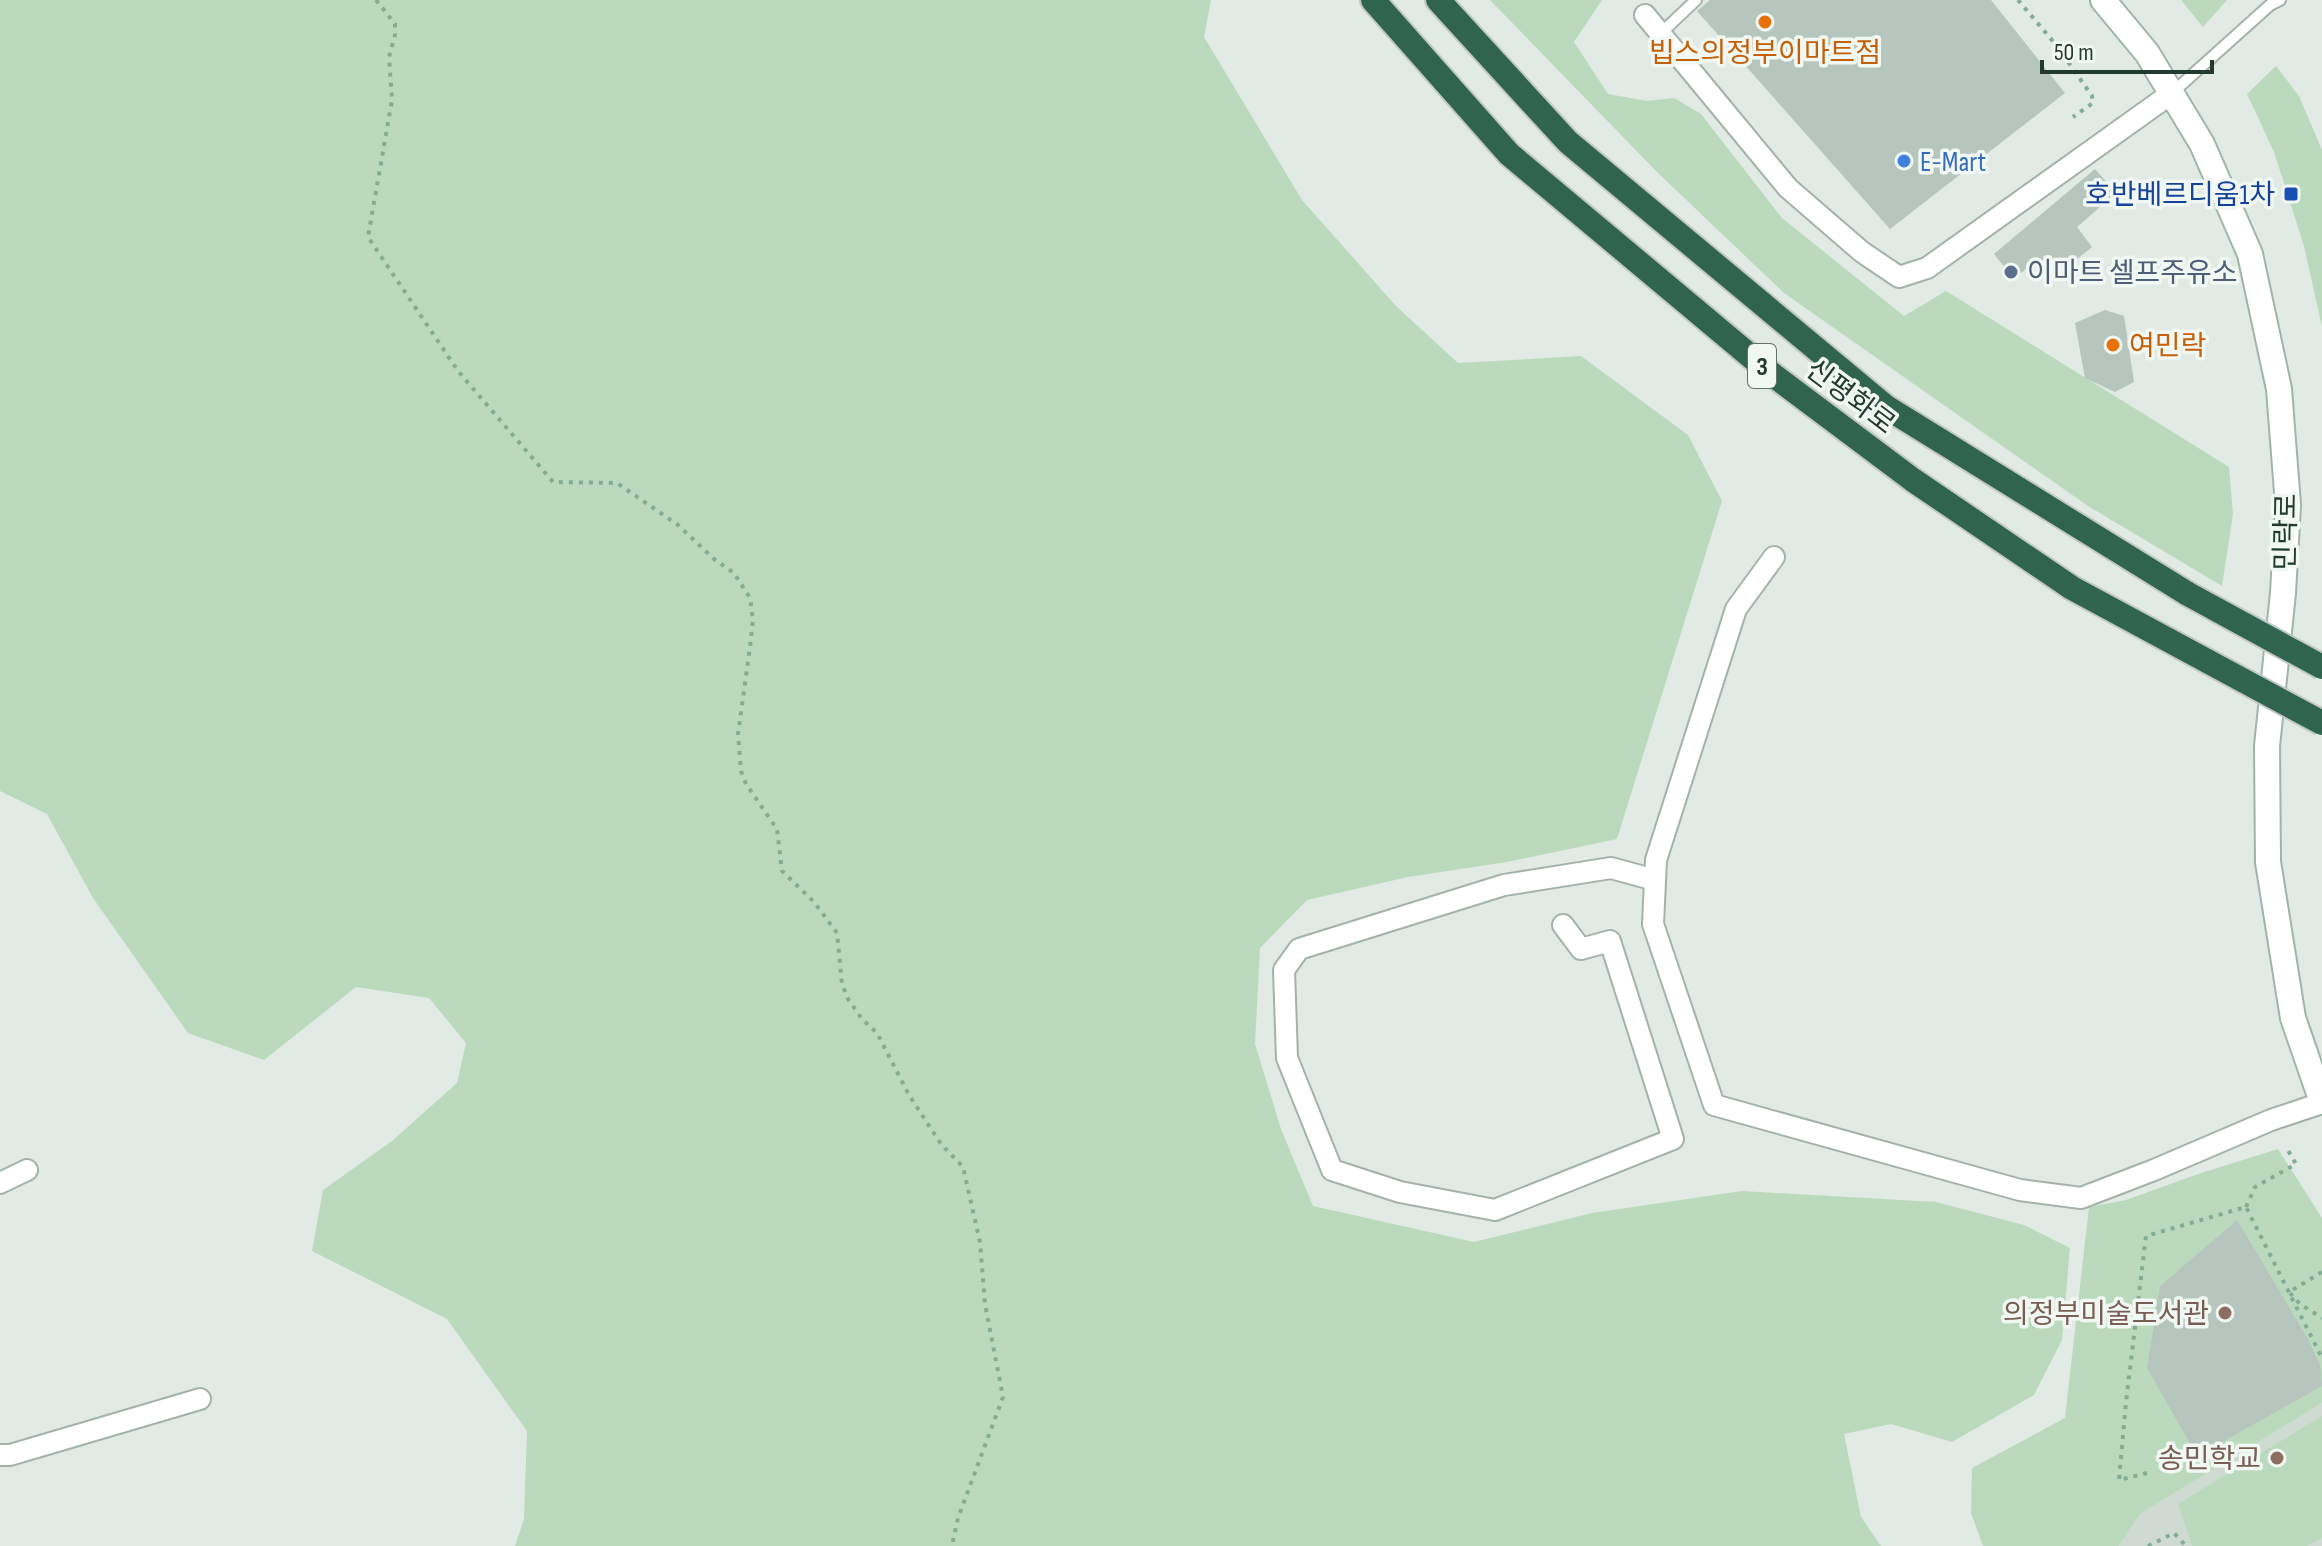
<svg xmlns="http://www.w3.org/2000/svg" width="2322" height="1546" font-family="'Sofia Sans Condensed','Noto Sans KR',sans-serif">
	<rect width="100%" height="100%" fill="#e1eae4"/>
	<path fill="#cfdad3" d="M 2322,1403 L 2322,1546 L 2119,1546 L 2140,1514 Z"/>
	<g fill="#bbdabd">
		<path d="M 0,0 L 1211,0 L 1204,37 L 1302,200 L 1396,306 L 1458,363 L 1581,356 L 1688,435 L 1722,501 L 1617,839 L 1507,862 L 1408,877 L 1307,900 L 1260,948 L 1255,1044 L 1281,1129 L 1313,1206 L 1474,1242 L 1592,1213 L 1742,1191 L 1936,1202 L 2024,1225 L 2070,1248 L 2062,1340 L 2034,1395 L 1952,1442 L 1891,1424 L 1844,1434 L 1861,1517 L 1881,1546 L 515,1546 L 524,1519 L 527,1431 L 447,1319 L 312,1251 L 323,1190 L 392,1141 L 457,1083 L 466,1043 L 429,998 L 356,987 L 264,1060 L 188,1033 L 93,898 L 47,814 L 0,791 Z"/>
		<path d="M 1490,0 L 1602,0 L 1574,42 L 1608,94 L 1647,101 L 1674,98 L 1701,114 L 1782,218 L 1904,316 L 1946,291 L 2229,467 L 2233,514 L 2222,586 L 2088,506 L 1784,293 L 1656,171 Z"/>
		<path d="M 2181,0 L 2227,0 L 2203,27 Z"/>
		<path d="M 2276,66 L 2299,96 L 2322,150 L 2322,327 L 2304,246 L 2274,152 L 2247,94 Z"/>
		<path d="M 2278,1149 L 2322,1218 L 2322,1403 L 2140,1514 L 2119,1546 L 1983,1546 L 1971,1513 L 1972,1468 L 2065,1418 L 2089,1207 L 2126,1200 L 2198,1174 Z"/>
		<path d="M 2322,1416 L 2322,1538 L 2307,1546 L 2192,1546 L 2178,1504 Z"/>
	</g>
	<g fill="#b6c5bd">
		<path d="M 1710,0 L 1991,0 L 2065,93 L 1890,229 L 1697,11 Z"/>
		<path d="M 2095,169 L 2116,193 L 2077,227 L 2092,247 L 2051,280 L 2035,261 L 2014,279 L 1994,254 Z"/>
		<path d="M 2105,310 L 2124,316 L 2134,382 L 2115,392 L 2085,378 L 2075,323 Z"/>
		<path d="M 2237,1220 L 2308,1339 L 2320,1365 L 2322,1386 L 2197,1456 L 2147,1368 L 2160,1286 Z"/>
	</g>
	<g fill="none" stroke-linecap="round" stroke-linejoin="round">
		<defs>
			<g id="lane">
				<path d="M 1660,34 L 1696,0"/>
				<path d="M 2172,93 L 2270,5 L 2280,0"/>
			</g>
			<g id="street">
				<path d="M 1645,15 L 1788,188 L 1862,252 L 1899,277 L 1927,268 L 2172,93"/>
				<path d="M 1774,557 L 1736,609 L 1656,860 L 1653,924 L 1714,1105 L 2020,1190 L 2081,1198 L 2154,1170 L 2271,1120 L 2322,1103"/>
				<path d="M 1563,925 L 1581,949 L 1610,941 L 1673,1139 L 1495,1210 L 1400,1192 L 1332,1170 L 1287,1058 L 1284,970 L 1299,949 L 1504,885 L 1611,868 L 1655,880"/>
				<path d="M 0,1183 L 27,1170"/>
				<path d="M 0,1455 L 10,1455 L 200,1399"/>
			</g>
			<path id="secondary" d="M 2103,0 L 2147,53 L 2202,144 L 2250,254 L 2279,389 L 2288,505 L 2283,593 L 2267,746 L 2268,862 L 2293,1018 L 2322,1102"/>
			<g id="highway">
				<path d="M 1373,0 L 1509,154 L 1773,375 L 1913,480 L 2072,588 L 2209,662"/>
				<path d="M 1438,0 L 1568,142 L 1886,407 L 2188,594"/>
			</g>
		</defs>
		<use href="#lane" stroke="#a4b2aa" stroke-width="14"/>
		<use href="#street" stroke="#a4b2aa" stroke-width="24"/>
		<use href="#secondary" stroke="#a0b5aa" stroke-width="28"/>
		<use href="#highway" stroke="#c1c8c5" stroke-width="28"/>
		<g stroke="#83ac97" stroke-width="4" stroke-dasharray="4 6" stroke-linecap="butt">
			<path d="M 376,0 L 395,24 L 395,35 L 389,57 L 392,100 L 368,237 L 458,371 L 553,482 L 617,483 L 678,525 L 714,559 L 734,573 L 750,598 L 753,620 L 750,647 L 738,734 L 741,771 L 746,784 L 777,829 L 782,871 L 814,902 L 837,933 L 842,984 L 848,999 L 862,1019 L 877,1033 L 909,1095 L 941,1144 L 963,1167 L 980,1242 L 985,1304 L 1003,1397 L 958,1518 L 952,1546"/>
			<path d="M 2018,0 L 2057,46 L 2092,96 L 2093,103 L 2073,117"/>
			<path d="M 2246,1207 L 2255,1187 L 2296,1164 L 2286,1147"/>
			<path d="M 2322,1272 L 2289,1292 L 2300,1304 L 2322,1318"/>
			<path d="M 2147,1473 L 2119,1480 L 2126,1402 L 2146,1236 L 2246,1207 L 2322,1358"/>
			<path d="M 2148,1546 L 2174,1533 L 2186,1546"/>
		</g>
		<use href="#lane" stroke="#fff" stroke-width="10"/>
		<use href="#street" stroke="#fff" stroke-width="20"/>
		<use href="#secondary" stroke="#fff" stroke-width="24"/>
		<use href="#highway" stroke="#306450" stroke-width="24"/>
		<defs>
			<g id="highway-bridge">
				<path d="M 2188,594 L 2322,667"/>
				<path d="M 2209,662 L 2322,723"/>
			</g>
		</defs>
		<use href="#highway-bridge" stroke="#c1c8c5" stroke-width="28" stroke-linecap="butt"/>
		<use href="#highway-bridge" stroke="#306450" stroke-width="24"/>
	</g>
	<g fill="#e8710a" stroke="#f1f7f3" stroke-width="3">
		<circle cx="1765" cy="22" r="8"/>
		<circle cx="2113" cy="345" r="8"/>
	</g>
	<circle fill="#3f7fe0" stroke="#f1f7f3" stroke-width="3" cx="1904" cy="161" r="8"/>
	<rect fill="#1a4fb4" stroke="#f1f7f3" stroke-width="3" x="2283" y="186" width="16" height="16" rx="4"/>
	<circle fill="#5c6f8a" stroke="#f1f7f3" stroke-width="3" cx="2011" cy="272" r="8"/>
	<g fill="#8d6e63" stroke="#f1f7f3" stroke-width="3">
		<circle cx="2225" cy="1313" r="8"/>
		<circle cx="2277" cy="1458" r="8"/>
	</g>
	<g text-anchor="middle" stroke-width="7" stroke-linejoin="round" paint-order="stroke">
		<rect fill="#f1f7f3" stroke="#60736a" stroke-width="2" x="1748" y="344" width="28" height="44" rx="6"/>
		<g font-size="26" font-weight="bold" fill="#223a2f">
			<text x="1762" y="375">3</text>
		</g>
		<g font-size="28" fill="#c56008" stroke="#f1f7f3">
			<text x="1765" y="62">빕스의정부이마트점</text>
			<text x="2129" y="355" text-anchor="start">여민락</text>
		</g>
		<g font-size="28" fill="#366cbe" stroke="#f1f7f3" text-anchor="start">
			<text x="1920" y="171">E-Mart</text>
		</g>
		<g font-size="28" fill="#164399" stroke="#f1f7f3" text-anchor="end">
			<text x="2275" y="204">호반베르디움1차</text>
		</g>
		<g font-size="28" fill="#4e5e75" stroke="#f1f7f3" text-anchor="start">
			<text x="2027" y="282">이마트 셀프주유소</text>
		</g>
		<g font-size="28" fill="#223a2f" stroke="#f1f7f3">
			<text transform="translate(1851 396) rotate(37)" y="10">신평화로</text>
			<text transform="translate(2285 532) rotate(-89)" y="10">민락로</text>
		</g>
		<g font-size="28" fill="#785e54" stroke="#f1f7f3" text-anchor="end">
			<text x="2209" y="1323">의정부미술도서관</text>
			<text x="2261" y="1468">송민학교</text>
		</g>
	</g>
	<path d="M2042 60v12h170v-12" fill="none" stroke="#223a2f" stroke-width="4"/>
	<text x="2054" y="60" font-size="24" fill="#223a2f" stroke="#f1f7f3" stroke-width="6" paint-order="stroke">50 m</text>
</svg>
